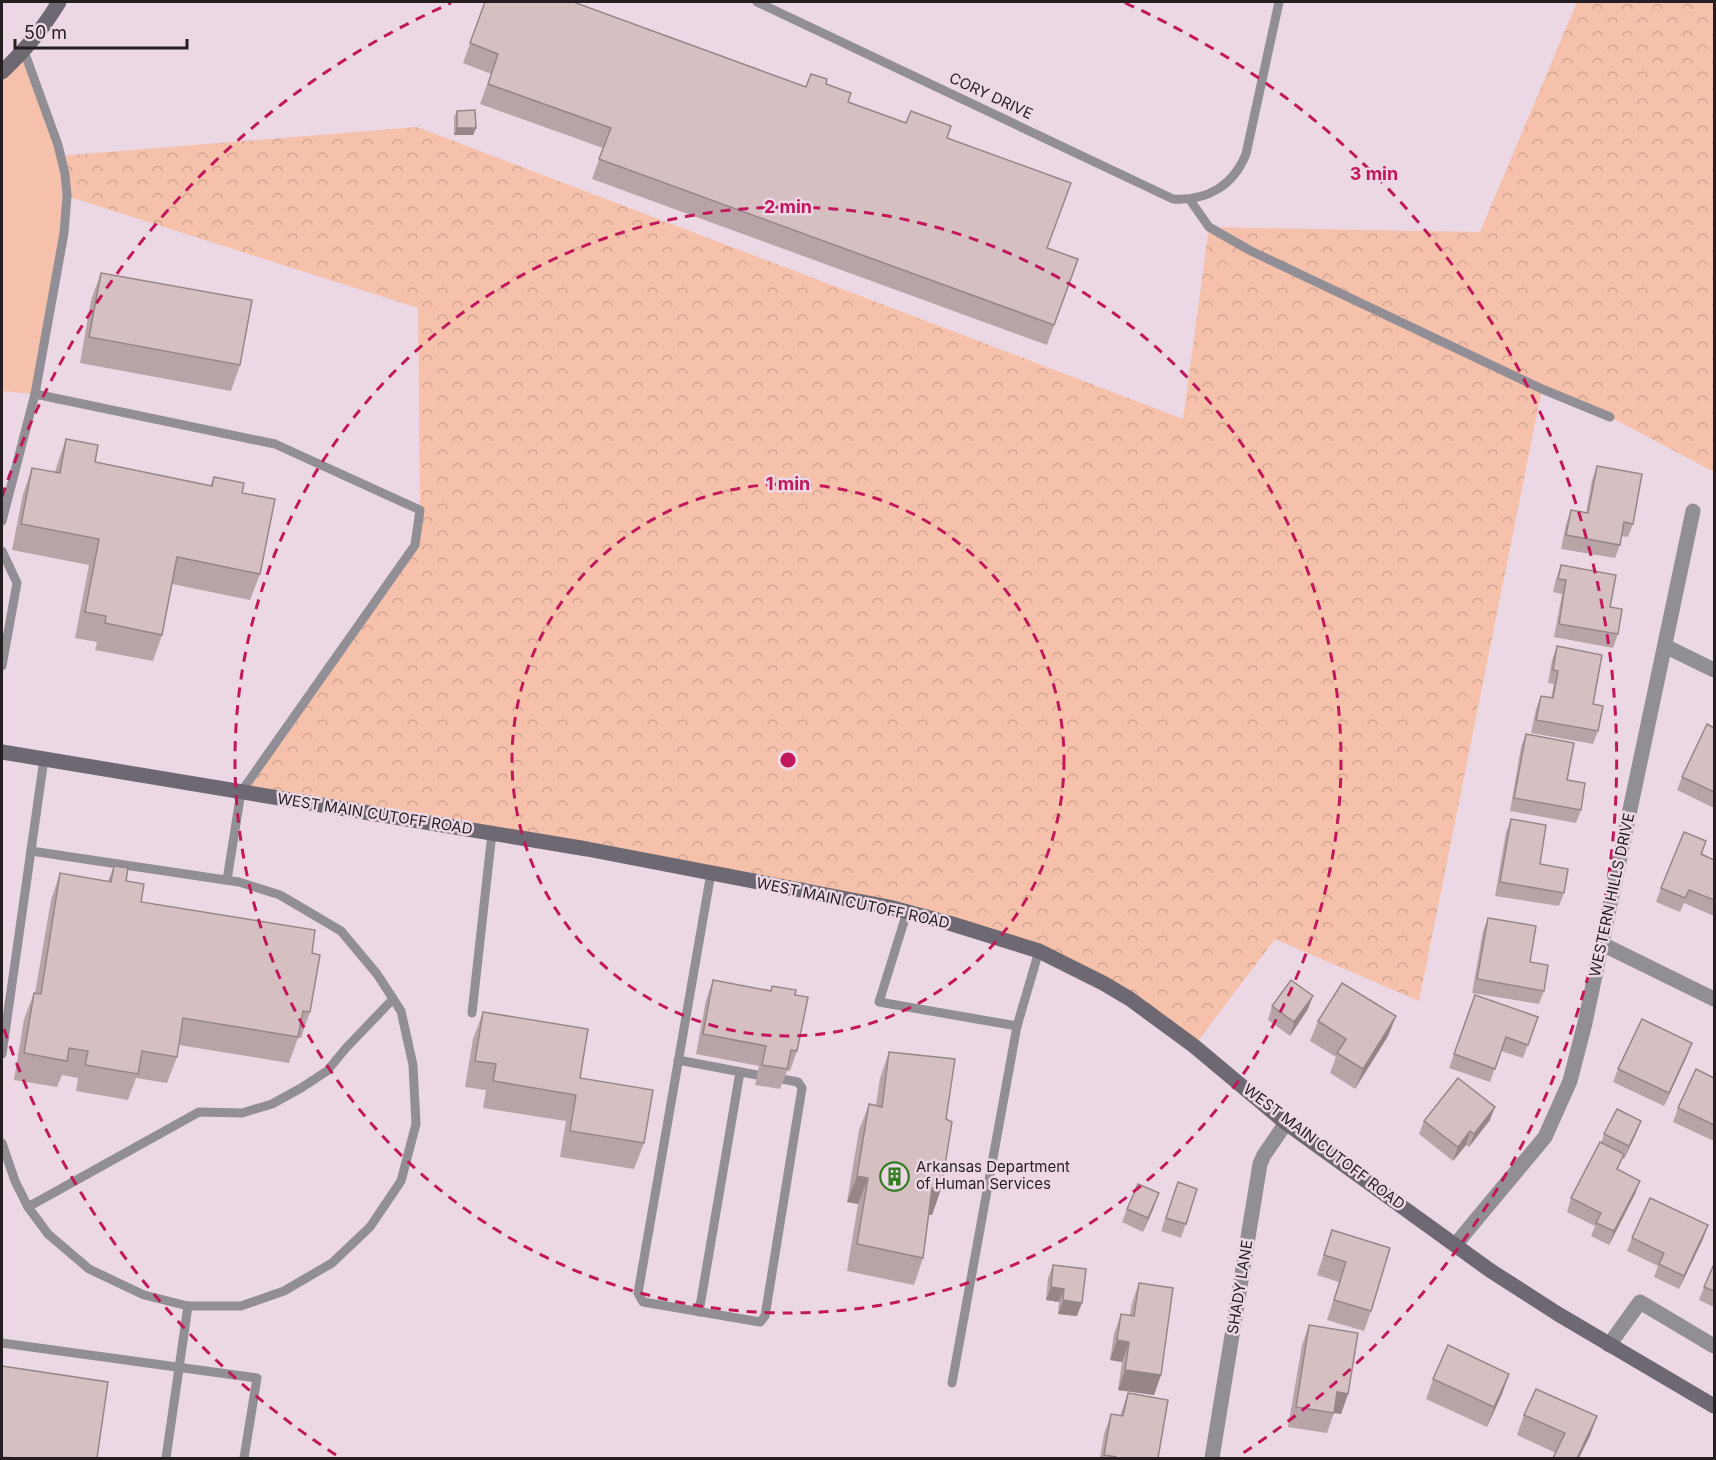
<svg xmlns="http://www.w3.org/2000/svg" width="1716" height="1460" font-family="Inter,sans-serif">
	<defs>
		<pattern id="forest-crowns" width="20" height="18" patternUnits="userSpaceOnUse" patternTransform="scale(1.5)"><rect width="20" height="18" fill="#f5c1ab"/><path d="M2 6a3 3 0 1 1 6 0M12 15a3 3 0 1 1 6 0" fill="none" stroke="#d2a593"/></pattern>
	</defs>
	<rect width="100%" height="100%" fill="#ebd8e4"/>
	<path fill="url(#forest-crowns)" d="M 1577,2 L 1714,2 L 1714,472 L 1610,417 L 1542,389 L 1419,1001 L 1275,939 L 1194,1046 L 1103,983 L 949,923 L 241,792 L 415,545 L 420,510 L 418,308 L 67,196 L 58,156 L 417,127 L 1183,419 L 1209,227 L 1480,232 Z"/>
	<path fill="#f5c1ab" d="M 24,51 L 58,156 L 67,196 L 35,394 L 2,391 L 2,72 Z"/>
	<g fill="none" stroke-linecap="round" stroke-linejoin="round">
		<g stroke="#918e95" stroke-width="9">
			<path d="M 757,2 L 1173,199 C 1207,201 1233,186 1246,154 L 1279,2"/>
			<path d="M 24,51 L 58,145 L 65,174 L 67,196 L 64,233 L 35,394"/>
			<path d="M 1190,200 L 1209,227 L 1251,251 L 1542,389 L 1610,417"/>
			<path d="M 2,521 L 35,394 L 275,444 L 420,510 L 415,545 L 241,792 L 227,880"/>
			<path d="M 2,551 L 17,583 L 2,666"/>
			<path d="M 711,873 L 638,1293 L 643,1302 L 760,1322 L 765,1316 L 802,1088 L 798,1082 L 782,1079"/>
			<path d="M 907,912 L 879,1002 L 1017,1026"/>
			<path d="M 472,1013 L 492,833"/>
			<path d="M 2,1054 L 44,759"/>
			<path d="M 678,1060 L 757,1075"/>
			<path d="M 2,1143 L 15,1181 L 28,1207 L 48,1234 L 89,1269 L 144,1295 L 188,1306 L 241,1306 L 284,1291 L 332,1263 L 370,1227 L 401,1181 L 416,1124 L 413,1065 L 401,1011 L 377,974 L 341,931 L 280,895 L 239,882 L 31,851"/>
			<path d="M 28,1207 L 199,1112 L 242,1113 L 272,1104 L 301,1088 L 327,1071 L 346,1048 L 393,999"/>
			<path d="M 699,1312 L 740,1072"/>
			<path d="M 2,1343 L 257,1378 L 244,1458"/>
			<path d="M 952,1383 L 1017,1026 L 1039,951"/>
			<path d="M 166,1458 L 188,1306"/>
		</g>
		<g stroke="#918e95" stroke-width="15">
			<path d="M 1665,646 L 1714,670"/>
			<path d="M 1602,944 L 1714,999"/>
			<path d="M 1455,1245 L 1545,1137 L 1570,1081 L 1585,1023 L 1693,511"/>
			<path d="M 1609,1345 L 1640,1302 L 1714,1346"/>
			<path d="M 1212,1458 L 1260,1164 L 1264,1155 L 1286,1123"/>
		</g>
		<g stroke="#6d6872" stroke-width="15">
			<path d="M 2,72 C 26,49 42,30 59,2"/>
			<path d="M 2,752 L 587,849 L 889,907 L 949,923 L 1039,951 L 1103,983 L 1130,999 L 1194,1046 L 1286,1123 L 1491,1271 L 1558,1314 L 1714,1406"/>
		</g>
	</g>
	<g fill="#b8a4a6">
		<path d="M 485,2 L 576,3 L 806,87 L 826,84 L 848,102 L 947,138 L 1047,248 L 1078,259 L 1047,345 L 592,179 L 603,148 L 480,104 L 491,74 L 463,63 Z"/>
		<path d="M 457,111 L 476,128 L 473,135 L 454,135 L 454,117 Z"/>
		<path d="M 101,273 L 240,365 L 231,391 L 80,363 L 91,300 Z"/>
		<path d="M 66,439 L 95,462 L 210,486 L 214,477 L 242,493 L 260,574 L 250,600 L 172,584 L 162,635 L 153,661 L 95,650 L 97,642 L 75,638 L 89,565 L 12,550 L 23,494 L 32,468 L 55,472 L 57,465 Z"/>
		<path d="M 1597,466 L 1633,524 L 1628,537 L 1621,536 L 1620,545 L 1615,558 L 1561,549 L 1566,524 L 1571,510 L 1586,513 L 1592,480 Z"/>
		<path d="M 1561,565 L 1610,607 L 1618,634 L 1613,648 L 1554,637 L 1562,594 L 1553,592 L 1556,579 Z"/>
		<path d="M 1557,646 L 1593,704 L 1598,731 L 1593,744 L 1531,733 L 1536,709 L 1541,696 L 1551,698 L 1554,684 L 1548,683 L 1552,660 Z"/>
		<path d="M 1714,728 L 1714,808 L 1677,790 L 1682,777 Z"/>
		<path d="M 1526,734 L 1567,780 L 1581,810 L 1576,823 L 1510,811 L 1521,747 Z"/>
		<path d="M 1511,819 L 1540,864 L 1564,893 L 1559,906 L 1495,896 L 1506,832 Z"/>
		<path d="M 1706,841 L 1702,854 L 1714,860 L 1714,916 L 1684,903 L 1680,912 L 1656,902 L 1661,888 Z"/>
		<path d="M 114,866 L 141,902 L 312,953 L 310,1012 L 301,1038 L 298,1038 L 289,1063 L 179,1045 L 177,1057 L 167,1083 L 136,1078 L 128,1100 L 76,1091 L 78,1078 L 62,1075 L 57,1087 L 14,1080 L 24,1019 L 34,993 L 35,993 L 51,900 L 60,873 L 108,881 Z"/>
		<path d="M 1488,918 L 1544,991 L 1539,1004 L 1472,993 L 1483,931 Z"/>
		<path d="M 713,980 L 770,991 L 772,986 L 795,995 L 797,1051 L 790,1071 L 787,1071 L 780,1089 L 755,1085 L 759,1066 L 696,1054 L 706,1000 Z"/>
		<path d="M 1475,995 L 1538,1017 L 1523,1058 L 1501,1051 L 1490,1082 L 1449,1068 Z"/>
		<path d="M 1272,1006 L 1308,1009 L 1290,1036 L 1268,1020 Z"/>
		<path d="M 483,1012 L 580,1078 L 644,1143 L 634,1169 L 560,1157 L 566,1121 L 483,1108 L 486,1090 L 465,1087 L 473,1039 Z"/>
		<path d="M 1396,1016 L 1388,1036 L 1355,1089 L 1330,1073 L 1336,1057 L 1310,1041 L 1318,1021 Z"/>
		<path d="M 1692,1043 L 1687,1056 L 1664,1106 L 1613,1082 L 1618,1069 Z"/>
		<path d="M 889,1052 L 946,1119 L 941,1189 L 932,1215 L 929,1215 L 923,1258 L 914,1285 L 847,1271 L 858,1204 L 847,1202 L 859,1130 L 869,1104 L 876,1105 L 880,1078 Z"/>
		<path d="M 1714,1078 L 1714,1141 L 1673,1122 L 1678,1108 Z"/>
		<path d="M 1490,1120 L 1469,1147 L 1466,1145 L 1453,1161 L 1419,1134 L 1424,1121 Z"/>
		<path d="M 1604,1134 L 1636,1134 L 1624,1159 L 1622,1158 L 1618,1169 L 1640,1181 L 1635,1194 L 1609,1245 L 1591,1236 L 1595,1226 L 1567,1212 L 1571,1198 L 1601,1143 Z"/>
		<path d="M 1197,1189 L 1181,1238 L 1161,1231 L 1173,1196 Z"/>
		<path d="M 1154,1207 L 1143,1232 L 1122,1222 L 1127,1209 Z"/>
		<path d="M 1332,1230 L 1371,1311 L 1364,1331 L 1327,1320 L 1339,1282 L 1317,1275 Z"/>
		<path d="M 1632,1238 L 1703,1239 L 1679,1289 L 1654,1277 L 1658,1266 L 1627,1251 Z"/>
		<path d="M 1714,1264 L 1714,1307 L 1699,1300 L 1704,1287 Z"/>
		<path d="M 1053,1265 L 1077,1316 L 1058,1314 L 1059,1302 L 1046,1300 L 1048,1278 Z"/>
		<path d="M 1139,1283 L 1161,1375 L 1154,1395 L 1118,1390 L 1122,1362 L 1110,1360 L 1114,1334 L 1121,1314 L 1130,1315 L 1132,1303 Z"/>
		<path d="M 1309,1325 L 1348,1394 L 1341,1414 L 1334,1413 L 1327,1433 L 1288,1427 L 1302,1345 Z"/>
		<path d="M 1509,1374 L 1502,1394 L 1487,1427 L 1426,1399 L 1433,1379 Z"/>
		<path d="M 1128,1393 L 1158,1458 L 1100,1458 L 1104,1434 L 1111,1414 L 1120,1416 Z"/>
		<path d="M 1524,1415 L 1590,1436 L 1556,1453 L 1517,1435 Z"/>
	</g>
	<g fill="#968687">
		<path d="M 457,128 L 476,128 L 473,135 L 454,135 Z"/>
		<path d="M 1313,996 L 1308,1009 L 1290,1036 L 1294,1022 Z"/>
		<path d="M 1396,1016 L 1388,1036 L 1355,1089 L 1363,1069 Z"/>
		<path d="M 1692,1043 L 1687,1056 L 1664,1106 L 1669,1093 Z"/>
		<path d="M 1495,1107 L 1490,1120 L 1469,1147 L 1474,1134 Z"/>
		<path d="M 1641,1121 L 1636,1134 L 1624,1159 L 1629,1146 Z"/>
		<path d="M 1470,1131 L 1466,1145 L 1453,1161 L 1458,1147 Z"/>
		<path d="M 857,1176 L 868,1178 L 858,1204 L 847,1202 Z"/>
		<path d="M 1640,1181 L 1635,1194 L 1609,1245 L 1614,1231 Z"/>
		<path d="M 932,1188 L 941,1189 L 932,1215 L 923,1214 Z"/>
		<path d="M 1159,1193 L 1154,1207 L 1143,1232 L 1148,1218 Z"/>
		<path d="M 1708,1225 L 1703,1239 L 1679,1289 L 1684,1276 Z"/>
		<path d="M 1051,1287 L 1064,1289 L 1059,1302 L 1046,1300 Z"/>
		<path d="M 1063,1300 L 1082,1303 L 1077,1316 L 1058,1314 Z"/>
		<path d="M 1117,1340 L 1129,1342 L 1122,1362 L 1110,1360 Z"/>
		<path d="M 1125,1370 L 1161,1375 L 1154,1395 L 1118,1390 Z"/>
		<path d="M 1509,1374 L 1502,1394 L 1487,1427 L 1494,1407 Z"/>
		<path d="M 1337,1392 L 1348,1394 L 1341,1414 L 1330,1412 Z"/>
		<path d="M 1597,1416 L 1590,1436 L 1579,1458 L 1577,1458 Z"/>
	</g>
	<g fill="#d6bfc1" stroke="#968687" stroke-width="1.5">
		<path d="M 485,2 L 577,2 L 576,3 L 806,87 L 811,74 L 827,79 L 826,84 L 851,93 L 848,102 L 906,123 L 911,111 L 951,126 L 947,138 L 1071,183 L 1047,248 L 1078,259 L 1054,325 L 599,159 L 611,128 L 488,84 L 498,54 L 470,43 Z"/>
		<path d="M 475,110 L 476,128 L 457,128 L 457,111 Z"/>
		<path d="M 101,273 L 252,300 L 240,365 L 89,337 Z"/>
		<path d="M 66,439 L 98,445 L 95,462 L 212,486 L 214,477 L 244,483 L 242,493 L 275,499 L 260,574 L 177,557 L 162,635 L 105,623 L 106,616 L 85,612 L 99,539 L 21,524 L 32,468 L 60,473 Z"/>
		<path d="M 1597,466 L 1642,474 L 1633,524 L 1624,522 L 1620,545 L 1566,535 L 1571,510 L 1588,513 Z"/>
		<path d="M 1561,565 L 1616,575 L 1610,607 L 1622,609 L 1618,634 L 1559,624 L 1566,580 L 1558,579 Z"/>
		<path d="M 1557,646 L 1602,655 L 1593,704 L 1603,706 L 1598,731 L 1536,720 L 1541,696 L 1553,698 L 1558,671 L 1553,670 Z"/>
		<path d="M 1707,724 L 1714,728 L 1714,792 L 1682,777 Z"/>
		<path d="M 1526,734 L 1574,743 L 1567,780 L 1585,783 L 1581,810 L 1514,798 Z"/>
		<path d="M 1511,819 L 1546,825 L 1540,864 L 1568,869 L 1564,893 L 1500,882 Z"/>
		<path d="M 1684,832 L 1706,841 L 1701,854 L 1714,860 L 1714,900 L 1689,890 L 1685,898 L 1661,888 Z"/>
		<path d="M 114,866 L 128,868 L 126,881 L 144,884 L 141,902 L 315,930 L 312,953 L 320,955 L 310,1012 L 303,1011 L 298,1037 L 183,1018 L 177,1057 L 142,1051 L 138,1074 L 85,1065 L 88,1051 L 69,1048 L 67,1061 L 24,1053 L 34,993 L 41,994 L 60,873 L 111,882 Z"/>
		<path d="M 1488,918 L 1536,926 L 1530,962 L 1548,965 L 1544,991 L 1477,979 Z"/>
		<path d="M 713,980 L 771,991 L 772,986 L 796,990 L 795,995 L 808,997 L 797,1051 L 791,1050 L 787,1069 L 762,1065 L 766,1046 L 703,1034 Z"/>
		<path d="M 1291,980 L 1313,996 L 1294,1022 L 1272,1006 Z"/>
		<path d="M 1342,983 L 1396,1016 L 1363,1069 L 1337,1053 L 1346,1039 L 1318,1021 Z"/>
		<path d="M 1475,995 L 1538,1017 L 1528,1045 L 1506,1037 L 1495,1069 L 1454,1054 Z"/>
		<path d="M 483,1012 L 588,1029 L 580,1078 L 653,1090 L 644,1143 L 570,1131 L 576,1095 L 493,1081 L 496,1064 L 475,1061 Z"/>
		<path d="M 1642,1019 L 1692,1043 L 1669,1093 L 1618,1069 Z"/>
		<path d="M 889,1052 L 955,1059 L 946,1119 L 952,1122 L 941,1189 L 932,1188 L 923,1258 L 857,1244 L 868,1178 L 857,1176 L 869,1104 L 882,1107 Z"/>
		<path d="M 1696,1069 L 1714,1078 L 1714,1125 L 1678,1108 Z"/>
		<path d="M 1458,1078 L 1495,1107 L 1474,1134 L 1470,1131 L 1458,1147 L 1424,1121 Z"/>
		<path d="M 1617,1109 L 1641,1121 L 1629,1146 L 1604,1134 Z"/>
		<path d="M 1600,1142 L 1624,1154 L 1617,1169 L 1640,1181 L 1614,1231 L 1596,1223 L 1601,1213 L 1571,1198 Z"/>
		<path d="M 1178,1182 L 1197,1189 L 1186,1224 L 1166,1218 Z"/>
		<path d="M 1138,1184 L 1159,1193 L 1148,1218 L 1127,1209 Z"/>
		<path d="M 1650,1198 L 1708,1225 L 1684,1276 L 1659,1264 L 1664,1253 L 1632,1238 Z"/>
		<path d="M 1332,1230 L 1390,1248 L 1371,1311 L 1334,1300 L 1346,1262 L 1324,1255 Z"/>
		<path d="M 1714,1264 L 1714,1291 L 1704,1287 Z"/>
		<path d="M 1053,1265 L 1086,1269 L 1082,1303 L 1063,1300 L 1064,1289 L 1051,1287 Z"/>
		<path d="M 1139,1283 L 1173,1288 L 1161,1375 L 1125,1370 L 1129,1342 L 1117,1340 L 1121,1314 L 1134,1316 Z"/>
		<path d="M 1309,1325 L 1358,1333 L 1348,1394 L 1337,1392 L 1334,1413 L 1296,1407 Z"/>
		<path d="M 1448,1345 L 1509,1374 L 1494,1407 L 1433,1379 Z"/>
		<path d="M 2,1366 L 108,1382 L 97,1458 L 14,1458 L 2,1457 Z"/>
		<path d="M 1536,1389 L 1597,1416 L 1577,1458 L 1553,1458 L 1565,1433 L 1524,1415 Z"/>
		<path d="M 1128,1393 L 1168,1400 L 1158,1458 L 1116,1458 L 1116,1457 L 1104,1455 L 1111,1414 L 1123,1416 Z"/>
	</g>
	<g fill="none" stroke="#c2185b" stroke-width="3" stroke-dasharray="10 8">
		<circle cx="788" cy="760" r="276"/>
		<circle cx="788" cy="760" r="553"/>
		<path d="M336 1455A829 829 0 0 1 2 1023M2 497A829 829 0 0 1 451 3M1125 3A829 829 0 0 1 1240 1455"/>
	</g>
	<defs>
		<symbol id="building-ring" viewBox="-11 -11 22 22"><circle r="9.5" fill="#ebd8e4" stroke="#357d22" stroke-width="1.5"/><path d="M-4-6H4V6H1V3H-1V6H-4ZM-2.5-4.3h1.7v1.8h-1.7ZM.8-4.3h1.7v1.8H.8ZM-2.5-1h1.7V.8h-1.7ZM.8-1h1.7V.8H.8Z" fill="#357d22"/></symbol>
	</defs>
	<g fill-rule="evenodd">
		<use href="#building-ring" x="878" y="1160" width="33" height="33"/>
	</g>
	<g text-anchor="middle" stroke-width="5" stroke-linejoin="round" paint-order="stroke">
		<g font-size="15" fill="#241e22" stroke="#ebd8e4">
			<text transform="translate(991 96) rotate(25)" y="5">CORY DRIVE</text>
			<text transform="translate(375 814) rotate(9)" y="5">WEST MAIN CUTOFF ROAD</text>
			<text transform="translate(1612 895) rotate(-78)" y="5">WESTERN HILLS DRIVE</text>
			<text transform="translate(853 903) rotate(12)" y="5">WEST MAIN CUTOFF ROAD</text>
			<text transform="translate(1324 1147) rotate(37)" y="5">WEST MAIN CUTOFF ROAD</text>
			<text transform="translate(1240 1287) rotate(-81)" y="5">SHADY LANE</text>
		</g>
		<g font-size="15" fill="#241e22" stroke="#ebd8e4" text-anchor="start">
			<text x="916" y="1172">Arkansas Department<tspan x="916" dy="17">of Human Services</tspan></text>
		</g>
	</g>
	<circle cx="788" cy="760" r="9" fill="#c2185b" stroke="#ebd8e4" stroke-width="3"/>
	<g font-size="18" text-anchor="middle" font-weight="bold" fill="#c2185b" stroke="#ebd8e4" stroke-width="5" stroke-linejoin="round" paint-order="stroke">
		<text x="1374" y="180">3 min</text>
		<text x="788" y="213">2 min</text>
		<text x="788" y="490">1 min</text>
	</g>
	<rect width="1716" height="1460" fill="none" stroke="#241e22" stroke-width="6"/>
	<path d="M15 39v9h172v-9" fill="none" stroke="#241e22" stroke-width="3"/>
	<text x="24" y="39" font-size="18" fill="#241e22" stroke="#ebd8e4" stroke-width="4.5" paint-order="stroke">50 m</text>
</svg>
